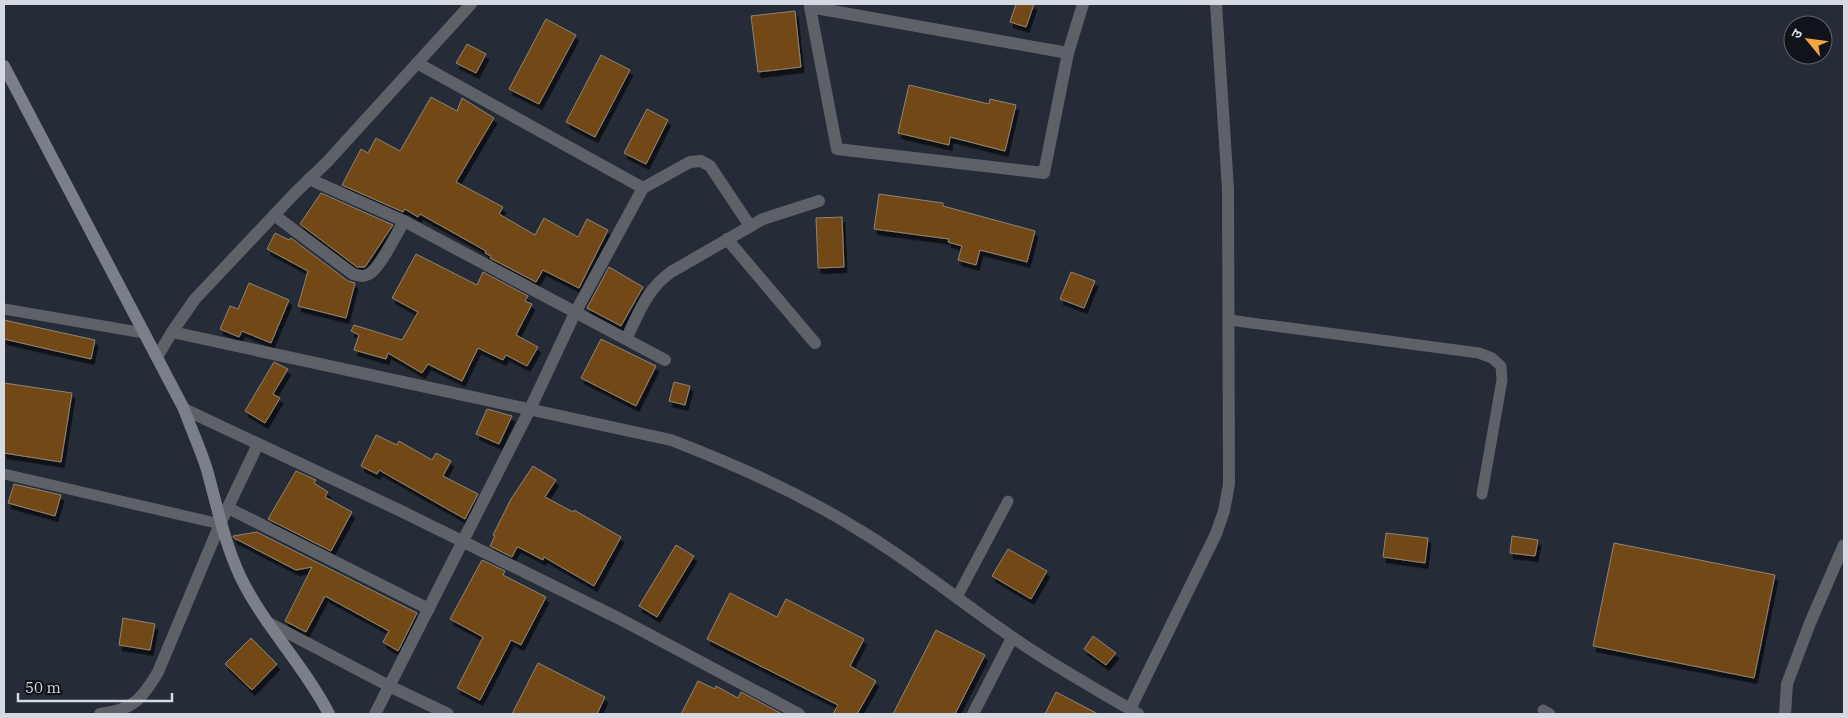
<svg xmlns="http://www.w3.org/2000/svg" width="1848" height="718" font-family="'IBM Plex Serif','Noto Sans Devanagari',serif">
	<defs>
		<filter id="shadow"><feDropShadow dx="3" dy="5.5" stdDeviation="0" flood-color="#0009"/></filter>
	</defs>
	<rect width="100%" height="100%" fill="#252b37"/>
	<g fill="#724913" stroke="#908476" filter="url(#shadow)">
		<path d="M 1016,4 L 1034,4 L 1026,27 L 1010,22 Z"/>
		<path d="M 795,11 L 801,67 L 758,72 L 751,16 Z"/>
		<path d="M 546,19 L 576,35 L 539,104 L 509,89 Z"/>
		<path d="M 467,44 L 486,54 L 476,73 L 456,63 Z"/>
		<path d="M 601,55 L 630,70 L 595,137 L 566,122 Z"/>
		<path d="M 909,85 L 989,104 L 990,99 L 1016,105 L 1005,151 L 950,137 L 949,145 L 898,133 Z"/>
		<path d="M 431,97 L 457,111 L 462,98 L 494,118 L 456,182 L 503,207 L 499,214 L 535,235 L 544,218 L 578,237 L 587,219 L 608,230 L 579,288 L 543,270 L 536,282 L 490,258 L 491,256 L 485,253 L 486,251 L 420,214 L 418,217 L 405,209 L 403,212 L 342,185 L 361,149 L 368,153 L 376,138 L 400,151 Z"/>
		<path d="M 647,109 L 668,120 L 646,164 L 624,153 Z"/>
		<path d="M 321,193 L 393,225 L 365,267 L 357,267 L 300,224 Z"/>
		<path d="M 879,194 L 943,203 L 943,206 L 1035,231 L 1027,262 L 980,250 L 976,265 L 958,260 L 962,246 L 948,242 L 949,239 L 874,229 Z"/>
		<path d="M 842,217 L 844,267 L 818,268 L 816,218 Z"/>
		<path d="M 275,233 L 289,240 L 291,238 L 348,281 L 355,283 L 346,318 L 298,306 L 308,271 L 267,249 Z"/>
		<path d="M 416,254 L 477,285 L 483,272 L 528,296 L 525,301 L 532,304 L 516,335 L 538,347 L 527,366 L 506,355 L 503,360 L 478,348 L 462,381 L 428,364 L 422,373 L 388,353 L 386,359 L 354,350 L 359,335 L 351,331 L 354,325 L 402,340 L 418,312 L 392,298 Z"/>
		<path d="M 609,267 L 643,287 L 621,326 L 587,308 Z"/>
		<path d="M 1071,272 L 1095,281 L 1084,308 L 1060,299 Z"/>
		<path d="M 249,283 L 289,300 L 271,343 L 242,331 L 239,337 L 220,329 L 230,306 L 238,309 Z"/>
		<path d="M 4,320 L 95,340 L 91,359 L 4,339 Z"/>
		<path d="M 601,339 L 656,366 L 636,406 L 581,378 Z"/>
		<path d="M 274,362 L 288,369 L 273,394 L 280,398 L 265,423 L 245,411 Z"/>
		<path d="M 674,382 L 690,386 L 685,405 L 669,401 Z"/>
		<path d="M 4,383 L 72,393 L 61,462 L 4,453 Z"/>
		<path d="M 487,409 L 512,416 L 499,444 L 476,434 Z"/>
		<path d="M 376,435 L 397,445 L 399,441 L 432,460 L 436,453 L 451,461 L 443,476 L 478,494 L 465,519 L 379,470 L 377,474 L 361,466 Z"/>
		<path d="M 533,466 L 556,480 L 545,497 L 573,512 L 574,510 L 621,537 L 594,586 L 544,557 L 543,560 L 520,548 L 517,547 L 512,557 L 490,546 L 495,536 L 493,535 L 511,499 Z"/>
		<path d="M 296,471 L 316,480 L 314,483 L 328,492 L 325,497 L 352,512 L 331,551 L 268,519 Z"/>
		<path d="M 14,484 L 61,495 L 55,516 L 8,503 Z"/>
		<path d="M 257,532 L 417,613 L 398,651 L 383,642 L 389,631 L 325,596 L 306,632 L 285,621 L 312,567 L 296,570 L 234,538 L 233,536 Z"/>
		<path d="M 1386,533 L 1428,538 L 1425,563 L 1383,557 Z"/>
		<path d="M 1512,536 L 1538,540 L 1535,556 L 1510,553 Z"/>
		<path d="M 1614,543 L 1775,575 L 1754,678 L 1593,646 Z"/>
		<path d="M 676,545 L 694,556 L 657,617 L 639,606 Z"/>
		<path d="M 1008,549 L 1047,571 L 1031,599 L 992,576 Z"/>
		<path d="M 482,560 L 505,571 L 503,575 L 546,597 L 521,645 L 511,640 L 480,700 L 457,688 L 483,637 L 450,619 Z"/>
		<path d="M 730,593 L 777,617 L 786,599 L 864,639 L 850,666 L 876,681 L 857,714 L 833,714 L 838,705 L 707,639 Z"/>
		<path d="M 123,618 L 155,624 L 150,650 L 119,645 Z"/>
		<path d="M 936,630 L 985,655 L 955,714 L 893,714 Z"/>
		<path d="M 1093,636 L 1116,653 L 1106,665 L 1084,649 Z"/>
		<path d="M 251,638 L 277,664 L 252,690 L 225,664 Z"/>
		<path d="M 538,663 L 605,697 L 597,714 L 512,714 Z"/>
		<path d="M 698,681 L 715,689 L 716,686 L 738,698 L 741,692 L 782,714 L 681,714 Z"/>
		<path d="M 1056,692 L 1098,714 L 1045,714 Z"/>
	</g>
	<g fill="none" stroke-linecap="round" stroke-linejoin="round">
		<g stroke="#5e6167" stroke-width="11">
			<path d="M 4,309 L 144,333"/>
			<path d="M 1229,320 L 1479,353 L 1492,358 L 1501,366 L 1502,380 L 1482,494"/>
			<path d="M 4,474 L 220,524"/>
			<path d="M 957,597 L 1008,501"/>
			<path d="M 1543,710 L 1550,714"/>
		</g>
		<g stroke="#5e6167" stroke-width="12">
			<path d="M 810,4 L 810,7 L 837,149 L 1044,173 L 1068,53 L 810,7"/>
			<path d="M 1068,53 L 1083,4"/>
			<path d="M 309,179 L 404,221 L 665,360"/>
			<path d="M 643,188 L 690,162 L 701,161 L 710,166 L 750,226"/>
			<path d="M 274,215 L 353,274 C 359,276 363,277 369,274 C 380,268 397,233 404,221"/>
			<path d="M 727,239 L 815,343"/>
			<path d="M 172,332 L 671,440 C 736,465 800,493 859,530 C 913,562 960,602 1012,637 C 1052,665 1096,689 1138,714"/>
			<path d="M 626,339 C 639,313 646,290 671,272 L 763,219 L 819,201"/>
			<path d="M 157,357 L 172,332 L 195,299 L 294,194 L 328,161 L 471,4"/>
			<path d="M 184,409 L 401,511 L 620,619 L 799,714"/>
			<path d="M 228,508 L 429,609"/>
			<path d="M 267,622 L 389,686 L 448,714"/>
			<path d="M 1130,709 L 1216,534 L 1224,511 L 1229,484 L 1228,189 L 1216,4"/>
			<path d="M 100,714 C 133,710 142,699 158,672 L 220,524 L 258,444"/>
			<path d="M 375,714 L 530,409 L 575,313 L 643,188 L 417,63"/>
			<path d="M 973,714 L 1012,638"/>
			<path d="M 1785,714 L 1787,684 L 1810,623 L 1844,545"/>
		</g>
		<path stroke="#7a7f89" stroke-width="12" d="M 4,66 L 184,409 C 191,429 201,450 207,470 C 217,506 224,541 240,576 C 264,626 304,665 329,714"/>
	</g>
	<rect width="1848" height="718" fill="none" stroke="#d5d9e1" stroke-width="10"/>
	<g transform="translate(1808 40) rotate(299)"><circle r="24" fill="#101319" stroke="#5f6269"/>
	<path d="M0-4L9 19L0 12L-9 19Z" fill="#f3a443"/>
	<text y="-8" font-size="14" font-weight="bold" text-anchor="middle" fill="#d5d9e1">उ</text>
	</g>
	<path d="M18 693v8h154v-8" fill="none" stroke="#d5d9e1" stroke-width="2.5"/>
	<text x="25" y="693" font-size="15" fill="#d5d9e1" stroke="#101319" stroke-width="4" paint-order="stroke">50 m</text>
</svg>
